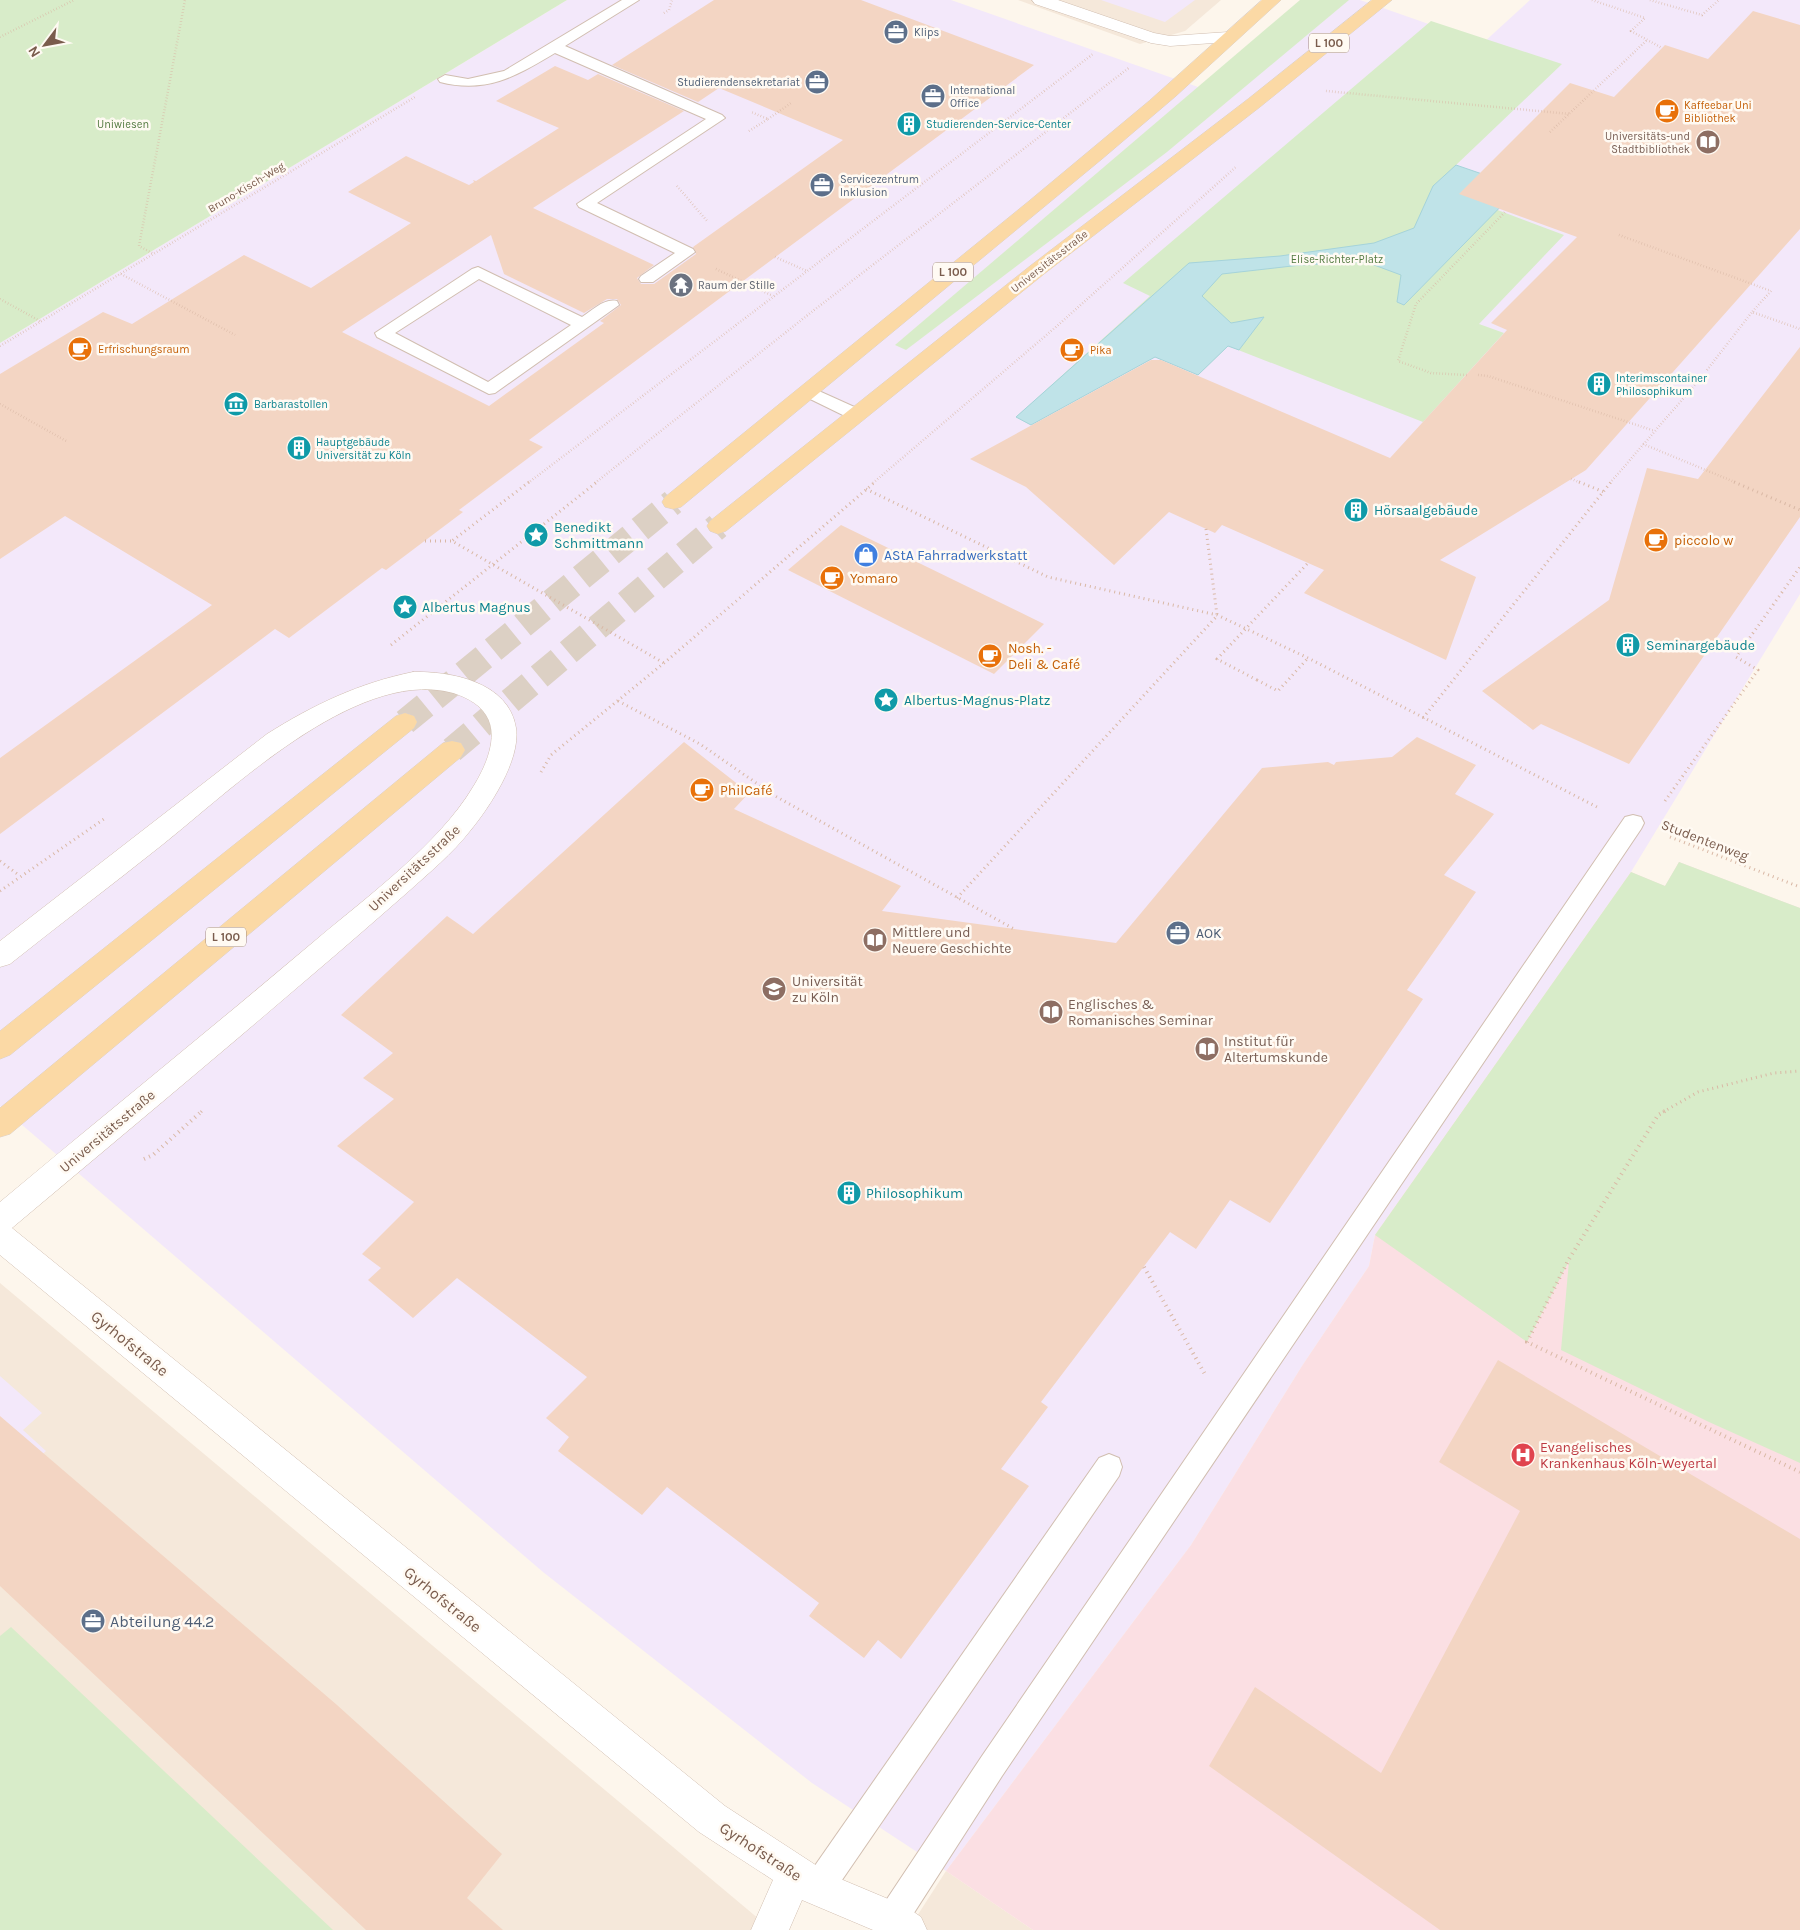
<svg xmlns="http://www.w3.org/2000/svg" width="1800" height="1930" font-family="Karla,sans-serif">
	<rect width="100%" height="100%" fill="#fdf6ec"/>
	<g fill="#f5e8da">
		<path d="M 1018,0 L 1221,0 L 1185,31 L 1140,44 Z"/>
		<path d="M 0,1283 L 772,1930 L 0,1930 Z"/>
		<path d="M 946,1871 L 1033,1930 L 908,1930 Z"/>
	</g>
	<g fill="#f3e8fa">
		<path d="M 567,0 L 951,0 L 1218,94 L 1331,0 L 1360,0 L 1483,43 L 1530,0 L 1800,0 L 1800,594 L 1631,872 L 1375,1235 L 1369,1266 L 1302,1366 L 1191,1545 L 946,1871 L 812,1783 L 543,1572 L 0,1106 L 0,343 Z"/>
		<path d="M 1101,0 L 1195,0 L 1165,22 Z"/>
		<path d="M 0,1376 L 42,1413 L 23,1430 L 46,1451 L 0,1495 Z"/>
	</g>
	<path fill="#fbdfe3" d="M 1679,862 L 1800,908 L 1800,1930 L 1033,1930 L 946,1871 L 1191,1545 L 1302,1366 L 1369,1266 L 1375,1235 L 1631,872 L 1665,886 Z"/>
	<g fill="#d8ecc9">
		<path d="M 0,0 L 567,0 L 0,343 Z"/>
		<path d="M 1300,0 L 1349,0 L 1167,152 L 906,350 L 895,345 Z"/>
		<path d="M 1431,21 L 1562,64 L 1434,186 L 1564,235 L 1479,324 L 1504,333 L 1423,422 L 1228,346 L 1198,375 L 1155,357 L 1031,425 L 1016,417 L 1150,296 L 1123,283 Z"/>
		<path d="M 1679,862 L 1800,908 L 1800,1463 L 1709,1422 L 1561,1350 L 1569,1261 L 1527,1342 L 1375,1235 L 1631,872 L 1665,886 Z"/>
		<path d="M 11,1627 L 333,1930 L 0,1930 L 0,1636 Z"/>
	</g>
	<path fill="#bfe3e8" stroke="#a5d3da" d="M 1456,165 L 1520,187 L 1404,305 L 1397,302 L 1401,275 L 1366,262 L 1301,265 L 1222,274 L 1202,296 L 1231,323 L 1264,317 L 1239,350 L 1228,346 L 1198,375 L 1155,357 L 1031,425 L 1016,417 L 1189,263 L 1280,256 L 1374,243 L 1414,228 L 1433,186 Z"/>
	<g fill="#f3d5c3" fill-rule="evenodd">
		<path d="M 714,0 L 861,0 L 1034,65 L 529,440 L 543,447 L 459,510 L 463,512 L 386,570 L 382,568 L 289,638 L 275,629 L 0,834 L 0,758 L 212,605 L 65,516 L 0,559 L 0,374 L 103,312 L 132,324 L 244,255 L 311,288 L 411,223 L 348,192 L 406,156 L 469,185 L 474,182 L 473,180 L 476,181 L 559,128 L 496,101 L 555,66 L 588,80 L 598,74 L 684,111 L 533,208 L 654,265 L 637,278 L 641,284 L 654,284 L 696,254 L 693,247 L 843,140 L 719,88 L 698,102 L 612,65 ZM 491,235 L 504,274 L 584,313 L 607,299 L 617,299 L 621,305 L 600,321 L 604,323 L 489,406 L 342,332 Z"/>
		<path d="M 1753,11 L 1800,25 L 1800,229 L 1586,470 L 1440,560 L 1476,577 L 1446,660 L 1304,593 L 1324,570 L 1222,525 L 1215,533 L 1169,512 L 1114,565 L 1026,487 L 970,459 L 1151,360 L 1161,360 L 1390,458 L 1507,330 L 1491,323 L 1577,237 L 1459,194 L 1570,83 L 1614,97 L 1665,45 L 1708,59 Z"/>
		<path d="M 1800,347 L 1800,517 L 1629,764 L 1541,724 L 1533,730 L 1482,691 L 1609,600 L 1647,468 L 1698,479 Z"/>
		<path d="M 841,525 L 1044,624 L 994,674 L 788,570 Z"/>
		<path d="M 1417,737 L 1476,765 L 1455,794 L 1494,814 L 1444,875 L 1476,892 L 1407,990 L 1423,999 L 1270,1223 L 1230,1200 L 1196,1249 L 1170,1232 L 1041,1402 L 1048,1407 L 1001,1469 L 1029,1486 L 901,1659 L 878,1640 L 864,1658 L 809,1616 L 819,1603 L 667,1487 L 642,1515 L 558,1451 L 569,1437 L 546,1418 L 587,1377 L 457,1278 L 413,1318 L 368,1280 L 381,1268 L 362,1254 L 414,1202 L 337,1146 L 394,1099 L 363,1078 L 393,1053 L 341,1015 L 447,916 L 473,934 L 684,742 L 749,793 L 734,809 L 901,886 L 882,911 L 1116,943 L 1262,768 L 1328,762 L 1334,765 L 1336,762 L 1392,757 Z"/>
		<path d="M 1498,1360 L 1800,1539 L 1800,1930 L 1440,1930 L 1209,1766 L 1255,1687 L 1381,1773 L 1520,1511 L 1439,1462 Z"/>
		<path d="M 0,1416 L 337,1705 L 502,1854 L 467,1898 L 503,1930 L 366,1930 L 0,1586 Z"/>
	</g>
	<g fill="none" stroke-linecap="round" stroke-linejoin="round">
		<g stroke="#dcd0c4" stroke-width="26" stroke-dasharray="26 12" stroke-linecap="butt">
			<path d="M 405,722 L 673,502"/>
			<path d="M 452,750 L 718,526"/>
		</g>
		<defs>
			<g id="service">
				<path d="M 622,0 L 639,0 L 565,46 L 722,115 L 725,118 L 597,203 L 693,249 L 695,252 L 653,282 L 641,282 L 639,279 L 641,276 L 675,253 L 579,207 L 577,204 L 706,119 L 555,53 C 516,76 487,94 440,82 L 438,79 L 445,75 L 468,79 L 504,71 Z"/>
				<path d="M 478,267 L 582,317 C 593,310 604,298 617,301 L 619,305 L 495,393 L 489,394 L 377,337 L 375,333 L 472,269 ZM 479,279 L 571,325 L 488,382 L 395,333 Z"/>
				<path d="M 810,387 L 861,410 L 864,414 L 861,418 L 849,418 L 804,396 L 801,392 L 804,388 Z"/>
				<path d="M 1633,815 L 1641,817 L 1644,823 L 1641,829 L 1002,1776 L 903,1930 L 881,1930 L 877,1919 L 881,1908 L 982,1756 L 1625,817 Z"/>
				<path d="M 1109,1454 L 1119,1458 L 1122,1467 L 1119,1476 L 829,1899 L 818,1903 L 807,1899 L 803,1888 L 807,1877 L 1099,1458 Z"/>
			</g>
			<g id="minor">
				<path d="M 1032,0 L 1058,0 L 1154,33 L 1170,36 L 1228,32 L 1234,33 L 1237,37 L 1234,41 L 1228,42 L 1170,46 L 1151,43 L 1035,4 Z"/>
				<path d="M 413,672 C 451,671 509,682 516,728 C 521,760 489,808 470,831 C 452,854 430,872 409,891 C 377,919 345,947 312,975 C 213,1060 112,1144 12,1228 L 725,1806 L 831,1875 L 905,1906 L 921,1917 L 927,1930 L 873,1930 L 802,1900 L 789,1930 L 751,1930 L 773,1880 L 699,1832 L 0,1255 L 0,1202 C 105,1114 212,1028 317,939 C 368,896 439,844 473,787 C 485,768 500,736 486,715 C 479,703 462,695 449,692 C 354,670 230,791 162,845 C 112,885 60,924 10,964 L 0,967 L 0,941 L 267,734 C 313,705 359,683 413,672 Z"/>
			</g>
			<g id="primary">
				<path d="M 1262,0 L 1281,0 L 1176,96 L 1102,159 L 681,507 L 673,509 L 665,507 L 662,502 L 665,497 L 1029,201 L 1149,101 Z"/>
				<path d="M 1372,0 L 1392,0 L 1260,107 L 1044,274 L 726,531 L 718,534 L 710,531 L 707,526 L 710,521 L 1030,266 L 1248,99 Z"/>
				<path d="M 405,713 L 414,716 L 417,722 L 414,728 L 10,1055 L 0,1059 L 0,1031 L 396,716 Z"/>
				<path d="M 452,741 L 461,743 L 465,750 L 461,757 L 10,1134 L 0,1137 L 0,1108 L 443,743 Z"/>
			</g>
		</defs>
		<use href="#service" stroke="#d1beb0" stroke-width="2"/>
		<use href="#minor" stroke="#d1beb0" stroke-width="1"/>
		<use href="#primary" stroke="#dad1cd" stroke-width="1"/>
		<g stroke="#d9b8a5" stroke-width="2.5" stroke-dasharray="0.5 2.5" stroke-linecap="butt">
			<path d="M 1592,0 L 1645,18 L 1631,31 L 1662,48"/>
			<path d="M 1650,0 L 1702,15 L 1719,0"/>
			<path d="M 664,13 L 669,10 L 672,0"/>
			<path d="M 0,37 L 74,0"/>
			<path d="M 1326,91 L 1570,114"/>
			<path d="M 768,119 L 791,103"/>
			<path d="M 749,131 L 768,119 L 751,112"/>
			<path d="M 1550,132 L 1647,40"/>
			<path d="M 677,186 L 707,221"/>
			<path d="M 1619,235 L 1771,291 L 1752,312"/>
			<path d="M 152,253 L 139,246 L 185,0"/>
			<path d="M 775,257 L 807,271"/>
			<path d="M 716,269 L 773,296"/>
			<path d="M 121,274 L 235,335"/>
			<path d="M 0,299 L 40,321"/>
			<path d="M 0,346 L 415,97"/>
			<path d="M 1707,370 L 1752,312 L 1800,329"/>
			<path d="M 1467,375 L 1431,373 L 1398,361 L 1416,304 L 1506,211"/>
			<path d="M 1478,375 L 1488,376 L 1655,431"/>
			<path d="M 0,404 L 68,442"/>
			<path d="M 1643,444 L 1737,483"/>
			<path d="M 1571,479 L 1582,483"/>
			<path d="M 528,483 L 1093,54"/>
			<path d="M 595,483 L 809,314 L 1130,67"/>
			<path d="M 873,483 L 1057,326 L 1237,166"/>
			<path d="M 1610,483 L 1700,379"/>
		</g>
		<g stroke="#d9b8a5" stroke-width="3" stroke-dasharray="1 4" stroke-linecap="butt">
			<path d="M 529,482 L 452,541 L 664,663"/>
			<path d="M 1579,482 L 1604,492"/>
			<path d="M 1734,482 L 1800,510"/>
			<path d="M 866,489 L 1048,577 L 1217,615 L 1308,658 L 1597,807"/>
			<path d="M 1206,529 L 1217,615"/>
			<path d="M 425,541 L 452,541"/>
			<path d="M 391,645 L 597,482"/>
			<path d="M 1257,680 L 1278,691 L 1308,658"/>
			<path d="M 618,701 L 700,744 L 775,796 L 1014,929"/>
			<path d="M 1423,718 L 1611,482"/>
			<path d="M 541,772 L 551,755 L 664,663 L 875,482"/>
			<path d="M 1665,801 L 1758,670 L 1736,657 L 1800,567"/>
			<path d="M 1670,837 L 1800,887"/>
			<path d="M 0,861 L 20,876"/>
			<path d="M 0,891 L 104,819"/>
			<path d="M 957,898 L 1217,616"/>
			<path d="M 201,1112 L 203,1110"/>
			<path d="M 1663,1112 L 1698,1092 L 1774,1073 L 1800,1071"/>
		</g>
		<g stroke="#d9b8a5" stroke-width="4" stroke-dasharray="1 4.5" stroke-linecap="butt">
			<path d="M 1665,1111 L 1658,1115 L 1569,1259 L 1527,1342 L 1800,1472"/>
			<path d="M 144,1159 L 153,1155 L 202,1111"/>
			<path d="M 1144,1267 L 1206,1376"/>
		</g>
		<use href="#service" fill="#fff" fill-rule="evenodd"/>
		<use href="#minor" fill="#fff" fill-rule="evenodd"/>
		<use href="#primary" fill="#fbd9a5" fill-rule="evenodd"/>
		<path stroke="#d9b8a5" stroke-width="3" stroke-dasharray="1 4" stroke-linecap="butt" d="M 1257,680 L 1217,659 L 1308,563"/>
	</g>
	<defs>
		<symbol id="office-disc" viewBox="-11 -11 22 22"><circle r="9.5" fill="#5c6f8a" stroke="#fffaf3"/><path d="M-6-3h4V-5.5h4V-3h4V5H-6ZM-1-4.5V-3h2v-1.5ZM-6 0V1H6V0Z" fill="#fff"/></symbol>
		<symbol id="cafe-disc" viewBox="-11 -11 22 22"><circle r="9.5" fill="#e8710a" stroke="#fffaf3"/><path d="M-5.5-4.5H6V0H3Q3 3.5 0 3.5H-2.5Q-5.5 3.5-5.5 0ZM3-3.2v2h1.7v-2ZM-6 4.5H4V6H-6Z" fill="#fff"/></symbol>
		<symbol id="building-disc" viewBox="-11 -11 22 22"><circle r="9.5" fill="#0f9aa8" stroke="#fffaf3"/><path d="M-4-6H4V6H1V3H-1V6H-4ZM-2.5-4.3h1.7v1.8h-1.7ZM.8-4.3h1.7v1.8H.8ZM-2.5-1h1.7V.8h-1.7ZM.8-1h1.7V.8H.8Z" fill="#fff"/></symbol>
		<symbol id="library-disc" viewBox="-11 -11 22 22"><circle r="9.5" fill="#8d6e63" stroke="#fffaf3"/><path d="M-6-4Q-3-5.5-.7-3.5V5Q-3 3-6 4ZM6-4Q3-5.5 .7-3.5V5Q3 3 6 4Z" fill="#fff"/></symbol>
		<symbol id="temple-disc" viewBox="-11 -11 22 22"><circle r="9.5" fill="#6b7280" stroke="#fffaf3"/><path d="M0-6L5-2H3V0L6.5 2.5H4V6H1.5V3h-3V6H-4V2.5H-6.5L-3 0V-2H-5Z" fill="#fff"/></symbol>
		<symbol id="museum-disc" viewBox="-11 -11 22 22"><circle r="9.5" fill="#0f9aa8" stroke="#fffaf3"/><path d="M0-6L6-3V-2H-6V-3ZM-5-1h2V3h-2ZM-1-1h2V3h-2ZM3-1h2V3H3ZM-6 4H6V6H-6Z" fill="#fff"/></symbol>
		<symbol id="sight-disc" viewBox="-11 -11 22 22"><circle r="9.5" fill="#0f9aa8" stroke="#fffaf3"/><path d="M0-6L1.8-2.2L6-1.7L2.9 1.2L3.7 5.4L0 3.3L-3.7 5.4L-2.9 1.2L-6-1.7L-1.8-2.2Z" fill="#fff"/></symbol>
		<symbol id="shop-disc" viewBox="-11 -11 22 22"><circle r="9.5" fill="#3f7fe0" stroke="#fffaf3"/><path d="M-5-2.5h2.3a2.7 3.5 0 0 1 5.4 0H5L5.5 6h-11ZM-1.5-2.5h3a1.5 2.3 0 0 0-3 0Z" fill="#fff"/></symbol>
		<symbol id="university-disc" viewBox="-11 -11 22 22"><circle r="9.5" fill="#8d6e63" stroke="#fffaf3"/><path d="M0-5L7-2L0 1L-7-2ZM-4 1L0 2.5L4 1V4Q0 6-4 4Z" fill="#fff"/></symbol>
		<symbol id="hospital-disc" viewBox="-11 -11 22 22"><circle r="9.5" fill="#e0444e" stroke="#fffaf3"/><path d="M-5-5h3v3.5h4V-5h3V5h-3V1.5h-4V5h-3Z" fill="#fff"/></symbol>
	</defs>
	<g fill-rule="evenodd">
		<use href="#office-disc" x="882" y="18" width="28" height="28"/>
		<use href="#office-disc" x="803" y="68" width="28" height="28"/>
		<use href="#office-disc" x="919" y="82" width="28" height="28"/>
		<use href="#cafe-disc" x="1653" y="97" width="28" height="28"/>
		<use href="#building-disc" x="895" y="110" width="28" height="28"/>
		<use href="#library-disc" x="1694" y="128" width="28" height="28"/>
		<use href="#office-disc" x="808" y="171" width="28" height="28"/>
		<use href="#temple-disc" x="667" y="271" width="28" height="28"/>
		<use href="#cafe-disc" x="66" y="335" width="28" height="28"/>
		<use href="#cafe-disc" x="1058" y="336" width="28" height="28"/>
		<use href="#building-disc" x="1585" y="370" width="28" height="28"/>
		<use href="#museum-disc" x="222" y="390" width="28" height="28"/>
		<use href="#building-disc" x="285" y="434" width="28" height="28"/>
		<use href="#building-disc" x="1342" y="496" width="28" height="28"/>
		<use href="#sight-disc" x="522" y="521" width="28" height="28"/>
		<use href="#cafe-disc" x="1642" y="526" width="28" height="28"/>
		<use href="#shop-disc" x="852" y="541" width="28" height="28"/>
		<use href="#cafe-disc" x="818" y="564" width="28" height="28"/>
		<use href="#sight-disc" x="391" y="593" width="28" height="28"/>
		<use href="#building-disc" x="1614" y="631" width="28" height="28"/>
		<use href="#cafe-disc" x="976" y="642" width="28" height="28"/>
		<use href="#sight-disc" x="872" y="686" width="28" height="28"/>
		<use href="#cafe-disc" x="688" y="776" width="28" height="28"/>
		<use href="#office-disc" x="1164" y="919" width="28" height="28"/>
		<use href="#library-disc" x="861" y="926" width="28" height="28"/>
		<use href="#university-disc" x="760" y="975" width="28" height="28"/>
		<use href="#library-disc" x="1037" y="998" width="28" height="28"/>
		<use href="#library-disc" x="1193" y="1035" width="28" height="28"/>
		<use href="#building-disc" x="835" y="1179" width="28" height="28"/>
		<use href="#hospital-disc" x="1509" y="1441" width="28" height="28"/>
		<use href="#office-disc" x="79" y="1607" width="28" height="28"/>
	</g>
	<g text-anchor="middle" stroke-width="5" stroke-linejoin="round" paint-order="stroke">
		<g font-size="11" fill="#4e5e75" stroke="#fffaf3" text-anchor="start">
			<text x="914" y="36">Klips</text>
			<text x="800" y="86" text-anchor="end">Studierendensekretariat</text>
			<text x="950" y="94">International<tspan x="950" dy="13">Office</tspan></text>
			<text x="840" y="183">Servicezentrum<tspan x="840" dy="13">Inklusion</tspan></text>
		</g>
		<g font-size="11" fill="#c56008" stroke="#fffaf3" text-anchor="start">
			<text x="1684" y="109">Kaffeebar Uni<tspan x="1684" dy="13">Bibliothek</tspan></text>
			<text x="98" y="353">Erfrischungsraum</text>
			<text x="1090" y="354">Pika</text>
		</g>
		<g font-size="11" fill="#537a41" stroke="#fffaf3">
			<text x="123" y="128">Uniwiesen</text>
			<text x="1337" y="263">Elise-Richter-Platz</text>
		</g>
		<g font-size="11" fill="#0d838f" stroke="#fffaf3" text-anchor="start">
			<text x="926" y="128">Studierenden-Service-Center</text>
			<text x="1616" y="382">Interimscontainer<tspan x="1616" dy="13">Philosophikum</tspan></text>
			<text x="254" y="408">Barbarastollen</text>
			<text x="316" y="446">Hauptgebäude<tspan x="316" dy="13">Universität zu Köln</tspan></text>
		</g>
		<g font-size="11" fill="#785e54" stroke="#fffaf3" text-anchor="end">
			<text x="1690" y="140">Universitäts-und<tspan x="1690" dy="13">Stadtbibliothek</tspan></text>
		</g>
		<g font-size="11" fill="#7a5c4d" stroke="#fffaf3">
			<text transform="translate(246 187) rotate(-31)" y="4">Bruno-Kisch-Weg</text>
			<text transform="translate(1049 261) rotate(-38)" y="4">Universitätsstraße</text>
		</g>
		<g font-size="11" fill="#5b616d" stroke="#fffaf3" text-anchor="start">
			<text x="698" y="289">Raum der Stille</text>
		</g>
		<g fill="#fffaf3" stroke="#a28b7f" stroke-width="1">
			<rect x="1309" y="33.5" width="40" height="19" rx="4"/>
			<rect x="933" y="262.5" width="40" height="19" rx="4"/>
			<rect x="206" y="927.5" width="40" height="19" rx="4"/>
		</g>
		<g font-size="12" font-weight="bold" fill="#7a5c4d">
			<text x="1329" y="47">L 100</text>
			<text x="953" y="276">L 100</text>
			<text x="226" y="941">L 100</text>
		</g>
		<g font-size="14" fill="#0d838f" stroke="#fffaf3" text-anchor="start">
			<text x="1374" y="515">Hörsaalgebäude</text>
			<text x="554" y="532">Benedikt<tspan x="554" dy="16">Schmittmann</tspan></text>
			<text x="422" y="612">Albertus Magnus</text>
			<text x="1646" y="650">Seminargebäude</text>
			<text x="904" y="705">Albertus-Magnus-Platz</text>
			<text x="866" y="1198">Philosophikum</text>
		</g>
		<g font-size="14" fill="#c56008" stroke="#fffaf3" text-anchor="start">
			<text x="1674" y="545">piccolo w</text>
			<text x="850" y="583">Yomaro</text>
			<text x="1008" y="653">Nosh. -<tspan x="1008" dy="16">Deli &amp; Café</tspan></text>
			<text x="720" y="795">PhilCafé</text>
		</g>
		<g font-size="14" fill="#366cbe" stroke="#fffaf3" text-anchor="start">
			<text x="884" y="560">AStA Fahrradwerkstatt</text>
		</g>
		<g font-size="14" fill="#7a5c4d" stroke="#fffaf3">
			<text transform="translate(1705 840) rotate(21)" y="5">Studentenweg</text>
			<text transform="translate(414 868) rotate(-43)" y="5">Universitätsstraße</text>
			<text transform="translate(107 1131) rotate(-40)" y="5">Universitätsstraße</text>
		</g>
		<g font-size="14" fill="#785e54" stroke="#fffaf3" text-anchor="start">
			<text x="892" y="937">Mittlere und<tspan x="892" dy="16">Neuere Geschichte</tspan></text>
			<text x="792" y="986">Universität<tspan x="792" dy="16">zu Köln</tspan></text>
			<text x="1068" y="1009">Englisches &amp;<tspan x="1068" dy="16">Romanisches Seminar</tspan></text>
			<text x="1224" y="1046">Institut für<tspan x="1224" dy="16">Altertumskunde</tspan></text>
		</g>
		<g font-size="14" fill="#4e5e75" stroke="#fffaf3" text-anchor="start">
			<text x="1196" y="938">AOK</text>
		</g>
		<g font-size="14" fill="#be3a42" stroke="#fffaf3" text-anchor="start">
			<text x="1540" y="1452">Evangelisches<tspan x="1540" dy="16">Krankenhaus Köln-Weyertal</tspan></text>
		</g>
		<g font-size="16" fill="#7a5c4d" stroke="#fffaf3">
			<text transform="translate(130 1343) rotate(39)" y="6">Gyrhofstraße</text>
			<text transform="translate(443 1599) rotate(39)" y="6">Gyrhofstraße</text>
			<text transform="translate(761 1851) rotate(33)" y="6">Gyrhofstraße</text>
		</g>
		<g font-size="16" fill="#4e5e75" stroke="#fffaf3" text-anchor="start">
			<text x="110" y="1627">Abteilung 44.2</text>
		</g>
	</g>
	<g transform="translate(45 45) rotate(238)" stroke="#fffaf3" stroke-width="4" paint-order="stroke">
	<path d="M0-4L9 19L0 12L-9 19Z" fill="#7a5c4d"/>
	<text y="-8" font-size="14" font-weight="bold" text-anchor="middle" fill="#7a5c4d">N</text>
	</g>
</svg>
